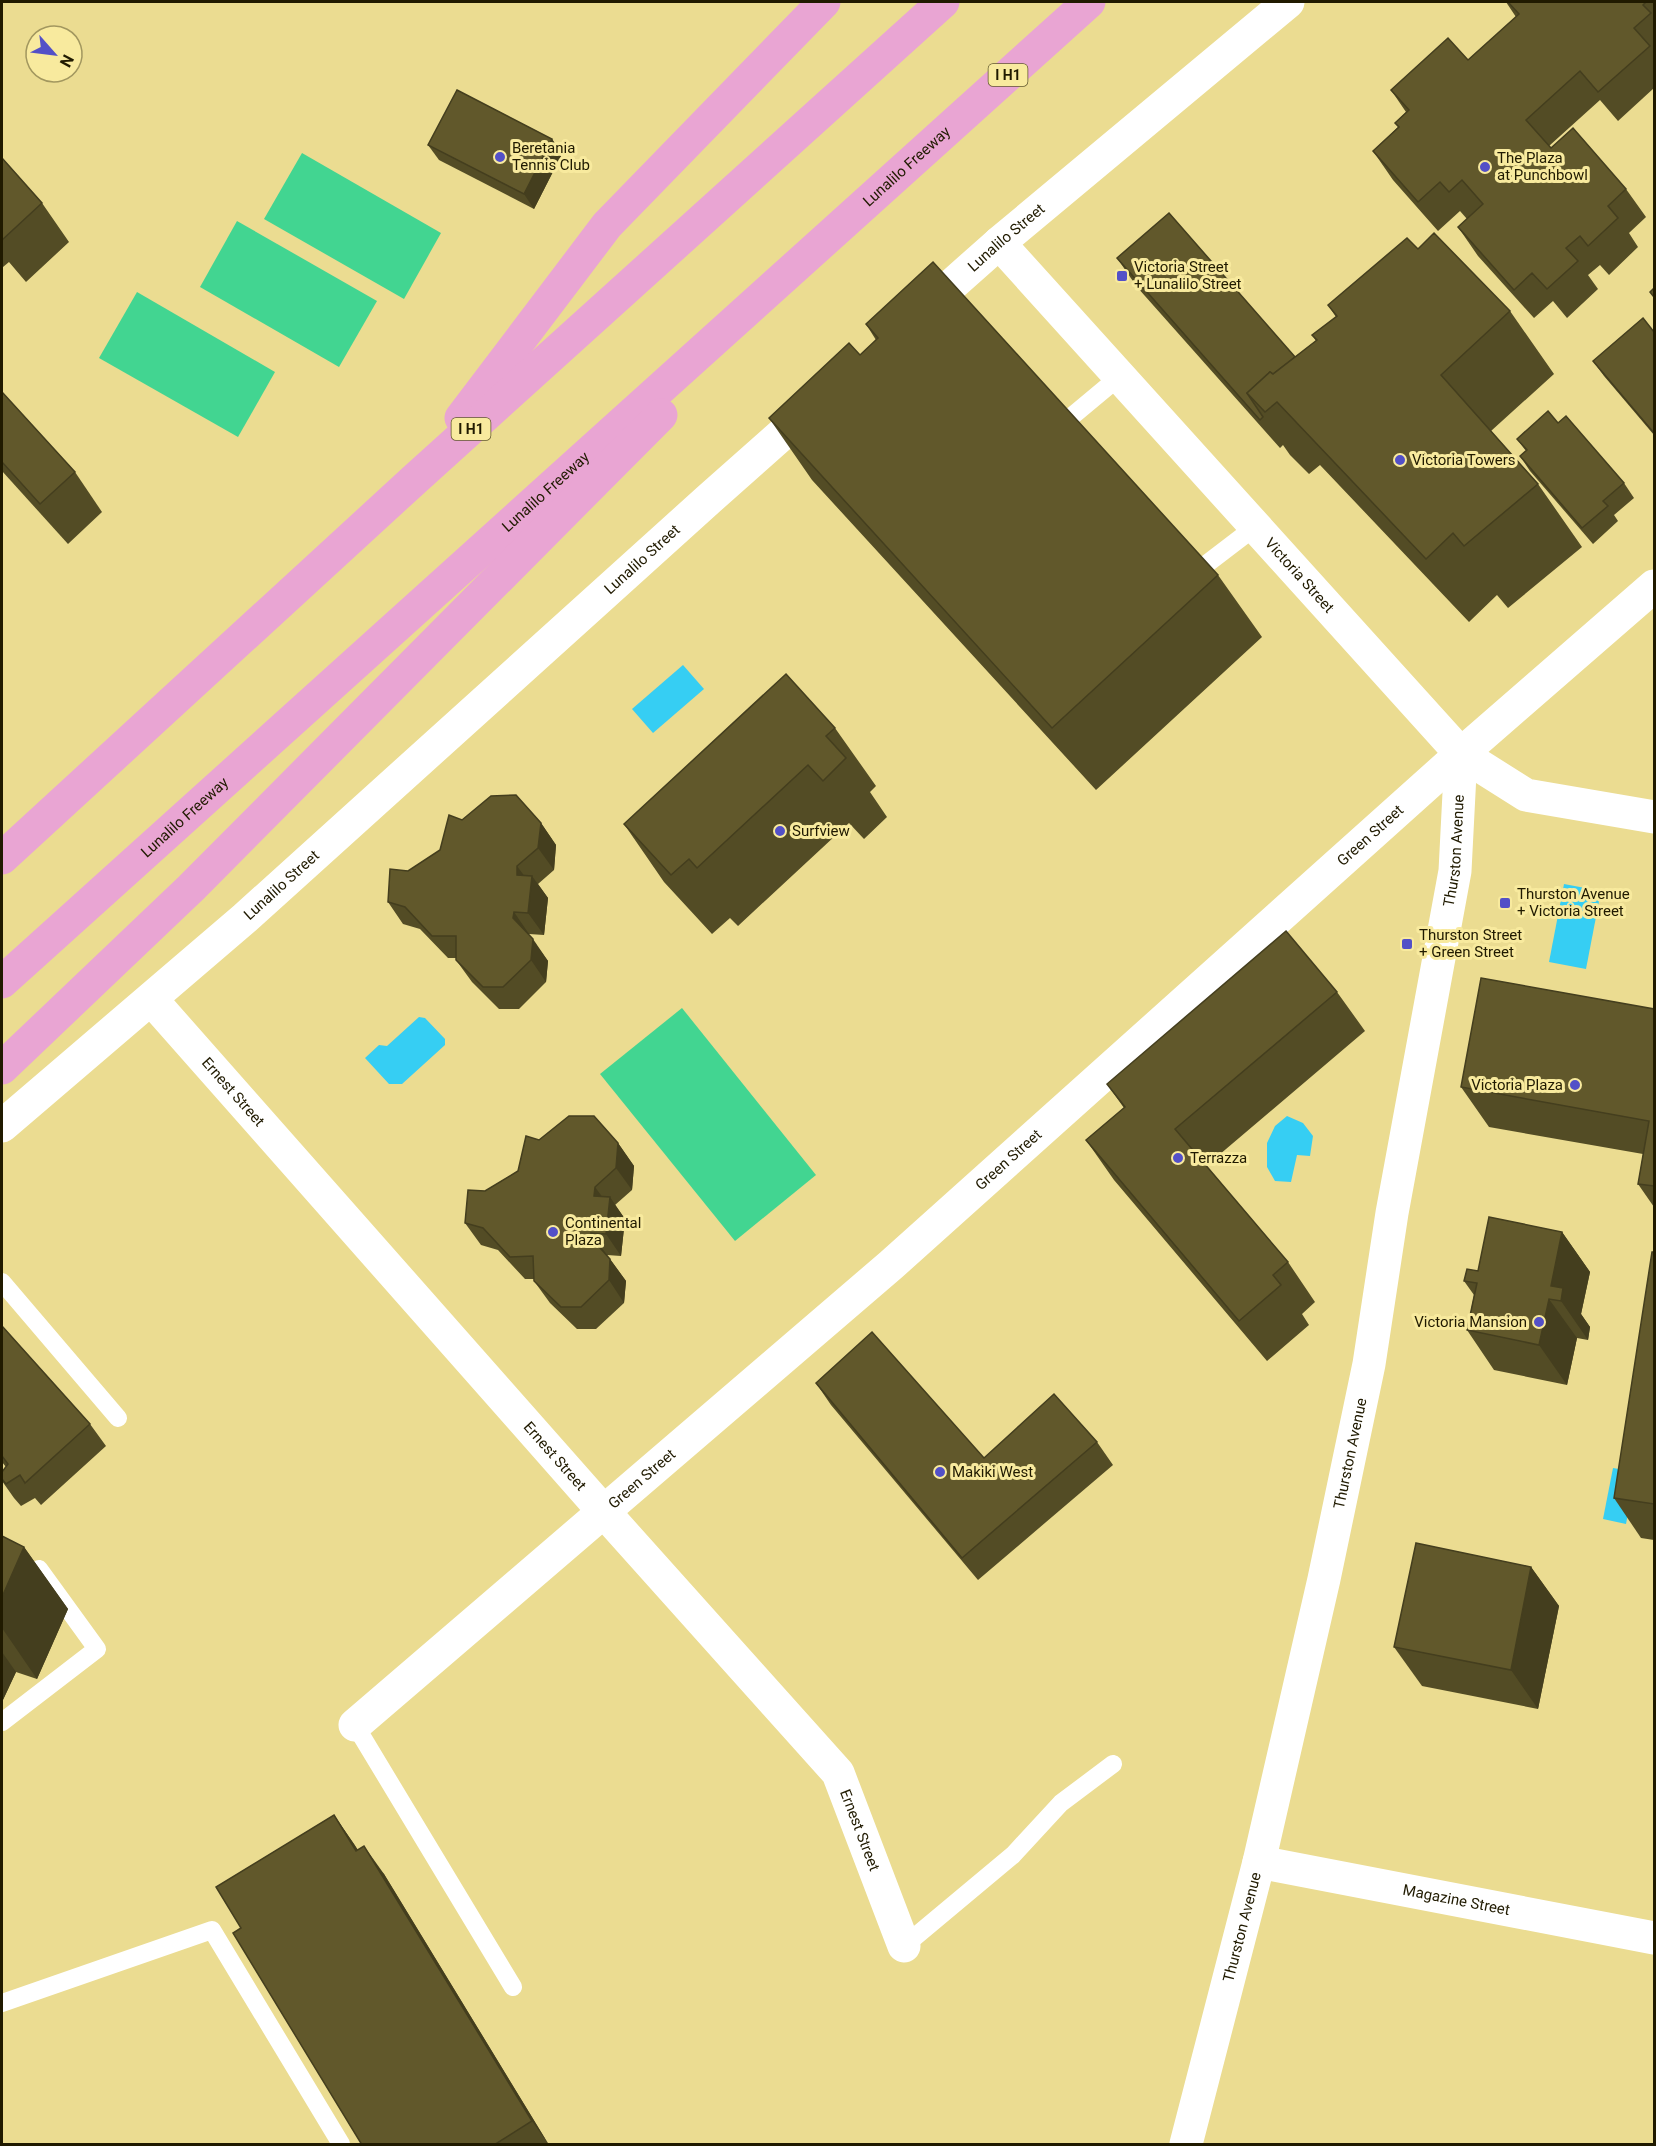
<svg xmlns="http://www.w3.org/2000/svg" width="1656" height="2146" font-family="Roboto,sans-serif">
	<rect width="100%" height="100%" fill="#ebdc91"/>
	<g fill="#42d591">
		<path d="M 302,153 L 441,233 L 404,299 L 264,219 Z"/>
		<path d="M 237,221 L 377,301 L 339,367 L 200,287 Z"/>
		<path d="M 137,292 L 275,372 L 238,437 L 99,358 Z"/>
		<path d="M 682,1008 L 816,1175 L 735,1241 L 600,1074 Z"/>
	</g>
	<g fill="#36cef3">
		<path d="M 683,665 L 704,689 L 653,733 L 632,709 Z"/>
		<path d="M 1564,884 L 1601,891 L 1586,969 L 1549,962 Z"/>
		<path d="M 419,1017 L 425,1018 L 445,1039 L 445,1045 L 402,1084 L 389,1084 L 365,1058 L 379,1045 L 387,1046 Z"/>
		<path d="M 1287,1116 L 1303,1123 L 1313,1136 L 1310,1156 L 1297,1155 L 1291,1182 L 1275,1181 L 1267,1167 L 1267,1143 L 1275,1126 Z"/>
		<path d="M 1613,1468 L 1636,1472 L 1626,1524 L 1603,1519 Z"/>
	</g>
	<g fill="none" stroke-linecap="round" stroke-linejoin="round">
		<g stroke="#fff" stroke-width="18">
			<path d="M 1065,422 L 1119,377"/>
			<path d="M 1200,569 L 1255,527"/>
			<path d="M 2,1282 L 118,1418"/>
			<path d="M 2,1722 L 97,1649 L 39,1569"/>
			<path d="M 355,1725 L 513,1987"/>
			<path d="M 904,1946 L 1013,1855 L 1061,1803 L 1113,1764"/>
			<path d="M 2,2003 L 212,1930 L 341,2144"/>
		</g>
		<g stroke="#fff" stroke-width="33">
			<path id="s1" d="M 999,243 L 1461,754 L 1526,795 L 1654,817"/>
			<path id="s2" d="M 151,999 L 605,1513 L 838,1773 L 904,1946"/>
			<path id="s3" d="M 355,1725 L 891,1265 L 1461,754"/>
			<path id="s4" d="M 1259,1862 L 1654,1938"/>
		</g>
		<path stroke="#fff" stroke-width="33" id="s5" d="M 1186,2144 L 1259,1862 L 1324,1579 L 1369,1364 L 1392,1213 L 1455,871 L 1461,754 L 1654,586"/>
		<g stroke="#fff" stroke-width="33">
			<path id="s6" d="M 919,314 L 999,243 L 1288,2"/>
			<path id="s7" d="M 2,1126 L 245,918 L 709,499 L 815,405"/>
		</g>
		<g stroke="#e9a5d3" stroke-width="33">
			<path d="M 461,418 L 607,225 L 824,2"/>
			<path d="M 2,858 L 414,480 L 943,2"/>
			<path id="s8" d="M 2,982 L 1089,2"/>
			<path d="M 2,1068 L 191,888 L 661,415"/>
		</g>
	</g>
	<g fill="#534c25">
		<path d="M 1506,2 L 1654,2 L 1654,88 L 1618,121 L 1600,100 L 1549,146 L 1551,148 L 1626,189 L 1646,217 L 1629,233 L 1638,247 L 1609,275 L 1600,265 L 1588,275 L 1598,289 L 1567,318 L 1553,301 L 1534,318 L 1478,256 L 1458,227 L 1467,219 L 1460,211 L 1438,231 L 1393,180 L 1373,151 L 1398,127 L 1395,123 L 1406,112 L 1391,90 L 1468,60 L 1516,17 Z"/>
		<path d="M 552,139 L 562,154 L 534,209 L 439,160 L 428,145 Z"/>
		<path d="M 2,158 L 42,203 L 69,242 L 26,282 L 9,262 L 3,267 L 2,264 Z"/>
		<path d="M 1418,249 L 1510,311 L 1554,374 L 1491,431 L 1538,484 L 1582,547 L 1508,608 L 1497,595 L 1469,622 L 1320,465 L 1309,474 L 1290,455 L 1283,445 L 1280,448 L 1137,287 L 1117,258 L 1295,357 L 1316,341 L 1312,335 L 1336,317 L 1328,305 Z"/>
		<path d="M 866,324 L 1218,575 L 1262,637 L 1096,790 L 812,480 L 769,418 L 860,355 L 876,340 Z"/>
		<path d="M 1654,332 L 1654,435 L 1604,376 L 1593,361 Z"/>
		<path d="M 2,392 L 75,472 L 102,512 L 68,544 L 2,471 Z"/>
		<path d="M 1558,423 L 1624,483 L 1634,498 L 1614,515 L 1618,521 L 1593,544 L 1530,471 L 1520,456 L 1526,451 L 1517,439 Z"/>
		<path d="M 835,728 L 876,786 L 870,792 L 887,817 L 864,839 L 849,823 L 738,926 L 730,918 L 712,934 L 664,882 L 624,824 Z"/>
		<path d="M 462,820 L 541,823 L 556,845 L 554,870 L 538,884 L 548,898 L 544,935 L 529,934 L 529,935 L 548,961 L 546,982 L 519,1009 L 499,1009 L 472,982 L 456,960 L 456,958 L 448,958 L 420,929 L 403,924 L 388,902 L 408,871 L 440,850 Z"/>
		<path d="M 1337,992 L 1365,1031 L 1206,1166 L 1288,1262 L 1315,1302 L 1302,1314 L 1309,1325 L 1267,1361 L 1114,1180 L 1086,1140 L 1124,1108 L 1107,1084 Z"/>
		<path d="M 1654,1009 L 1654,1207 L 1638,1184 L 1643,1154 L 1489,1127 L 1461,1087 Z"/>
		<path d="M 539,1140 L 618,1143 L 634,1166 L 632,1190 L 615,1205 L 625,1219 L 621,1256 L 607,1255 L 626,1281 L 624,1303 L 596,1329 L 577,1329 L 550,1303 L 534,1281 L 534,1279 L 525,1279 L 498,1250 L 481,1245 L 465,1223 L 485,1191 L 518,1171 Z"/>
		<path d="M 1562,1232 L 1590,1272 L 1581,1314 L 1590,1327 L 1588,1340 L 1577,1338 L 1567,1385 L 1494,1370 L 1467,1330 L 1474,1295 L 1464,1281 L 1478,1271 Z"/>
		<path d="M 1654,1252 L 1654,1540 L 1641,1538 L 1614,1498 Z"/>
		<path d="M 2,1326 L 90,1424 L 106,1446 L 41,1505 L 35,1498 L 21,1506 L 14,1498 L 2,1481 L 2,1472 L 6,1467 L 2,1462 Z"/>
		<path d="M 816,1383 L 984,1458 L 1097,1442 L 1113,1465 L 978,1580 L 831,1405 Z"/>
		<path d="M 2,1536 L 24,1547 L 68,1609 L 37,1679 L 16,1672 L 2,1702 Z"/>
		<path d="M 1531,1567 L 1559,1606 L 1538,1709 L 1422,1686 L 1394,1647 Z"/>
		<path d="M 334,1815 L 358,1850 L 384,1874 L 549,2145 L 362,2145 L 241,1928 Z"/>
	</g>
	<g fill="#443e1e">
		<path d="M 552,139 L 562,154 L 534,209 L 524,194 Z"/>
		<path d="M 541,823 L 556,845 L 554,870 L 538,848 Z"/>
		<path d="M 517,866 L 531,885 L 532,876 L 548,898 L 544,935 L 528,913 L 517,875 Z"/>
		<path d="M 514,912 L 529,934 L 528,940 L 513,918 Z"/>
		<path d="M 533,939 L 548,961 L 546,982 L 531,960 Z"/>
		<path d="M 618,1143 L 634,1166 L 632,1190 L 616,1168 Z"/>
		<path d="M 595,1187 L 609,1206 L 610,1197 L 625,1219 L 621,1256 L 606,1234 L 594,1196 Z"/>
		<path d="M 1562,1232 L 1590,1272 L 1581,1314 L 1590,1327 L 1588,1340 L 1561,1301 L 1551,1286 Z"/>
		<path d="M 591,1233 L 607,1255 L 591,1238 Z"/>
		<path d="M 610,1259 L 626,1281 L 624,1303 L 609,1280 Z"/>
		<path d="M 1549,1299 L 1577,1338 L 1567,1385 L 1539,1345 Z"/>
		<path d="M 24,1547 L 68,1609 L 37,1679 L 2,1628 L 2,1597 Z"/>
		<path d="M 1531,1567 L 1559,1606 L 1538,1709 L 1511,1670 Z"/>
		<path d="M 2,1652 L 16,1672 L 2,1702 Z"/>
		<path d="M 334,1815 L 354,1844 L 376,1880 L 356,1851 Z"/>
		<path d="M 364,1846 L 384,1874 L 549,2145 L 532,2121 Z"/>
	</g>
	<g fill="#61582b" stroke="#443e1e" stroke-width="1.5">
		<path d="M 1508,2 L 1646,2 L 1643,5 L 1651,13 L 1634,28 L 1650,46 L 1598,92 L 1580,71 L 1526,120 L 1551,148 L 1573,128 L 1626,189 L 1608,206 L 1618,218 L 1588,246 L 1580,236 L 1566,248 L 1578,261 L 1547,289 L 1532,273 L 1514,290 L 1458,227 L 1483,204 L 1462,180 L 1449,192 L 1440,182 L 1418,202 L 1373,151 L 1399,127 L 1395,123 L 1409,110 L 1391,90 L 1448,38 L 1468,60 L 1519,14 Z"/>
		<path d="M 457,90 L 552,139 L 524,194 L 428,145 Z"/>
		<path d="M 2,158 L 42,203 L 2,240 Z"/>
		<path d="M 1169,213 L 1295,357 L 1273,374 L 1270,372 L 1247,393 L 1263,417 L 1260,420 L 1117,258 Z"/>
		<path d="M 1434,233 L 1510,311 L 1441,375 L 1538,484 L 1464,546 L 1453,533 L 1426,559 L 1277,402 L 1265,412 L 1247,393 L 1270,372 L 1273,374 L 1317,340 L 1312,335 L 1337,316 L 1328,305 L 1407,238 L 1418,249 Z"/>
		<path d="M 933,262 L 1218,575 L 1052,728 L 769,418 L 849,343 L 860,355 L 878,338 L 866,324 Z"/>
		<path d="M 1654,288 L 1654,297 L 1650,292 Z"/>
		<path d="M 1643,318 L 1654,332 L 1654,433 L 1593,361 Z"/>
		<path d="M 2,392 L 75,472 L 40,504 L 2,462 Z"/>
		<path d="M 1548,411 L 1558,423 L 1566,416 L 1624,483 L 1603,501 L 1608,506 L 1582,528 L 1520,456 L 1527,450 L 1517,439 Z"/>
		<path d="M 786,674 L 835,728 L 826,736 L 846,758 L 823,781 L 808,765 L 697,868 L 689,859 L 671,875 L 624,824 Z"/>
		<path d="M 516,795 L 541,823 L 538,848 L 517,866 L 517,875 L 532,876 L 528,913 L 514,912 L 513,918 L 533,939 L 531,960 L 503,987 L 483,987 L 456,960 L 456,936 L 432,936 L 405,907 L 388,902 L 390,869 L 408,871 L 440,850 L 449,815 L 462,820 L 491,796 Z"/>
		<path d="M 1286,931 L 1337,992 L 1175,1129 L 1288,1262 L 1273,1275 L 1281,1285 L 1239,1321 L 1086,1140 L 1125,1107 L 1107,1084 Z"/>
		<path d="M 1481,978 L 1654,1009 L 1654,1186 L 1638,1184 L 1649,1121 L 1461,1087 Z"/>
		<path d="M 569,1116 L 594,1116 L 618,1143 L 616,1168 L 595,1187 L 594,1196 L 610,1197 L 606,1234 L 591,1233 L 591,1238 L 610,1259 L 609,1280 L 581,1307 L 561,1307 L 534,1281 L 533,1256 L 510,1257 L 483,1228 L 465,1223 L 468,1190 L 485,1191 L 518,1171 L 526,1136 L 539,1140 Z"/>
		<path d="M 1489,1217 L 1562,1232 L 1551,1286 L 1563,1288 L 1561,1301 L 1549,1299 L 1539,1345 L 1467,1330 L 1477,1283 L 1464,1281 L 1467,1269 L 1478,1271 Z"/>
		<path d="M 1652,1252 L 1654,1252 L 1654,1504 L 1614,1498 Z"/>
		<path d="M 2,1326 L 90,1424 L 25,1483 L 20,1475 L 6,1484 L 2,1479 L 2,1472 L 8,1464 L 2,1456 Z"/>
		<path d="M 872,1332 L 984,1458 L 1054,1394 L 1097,1442 L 962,1558 L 816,1383 Z"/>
		<path d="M 2,1536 L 24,1547 L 2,1597 Z"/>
		<path d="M 1416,1543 L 1531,1567 L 1511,1670 L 1394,1647 Z"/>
		<path d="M 334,1815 L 356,1851 L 364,1846 L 532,2121 L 494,2145 L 362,2145 L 233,1933 L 241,1928 L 216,1887 Z"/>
	</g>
	<g fill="#5350c7" stroke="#f8ea9e" stroke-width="2">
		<circle cx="500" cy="157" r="6"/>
		<circle cx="1485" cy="167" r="6"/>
		<rect x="1116" y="270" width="12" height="12" rx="3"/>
		<circle cx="1400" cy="460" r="6"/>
		<circle cx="780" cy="831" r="6"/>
		<rect x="1499" y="897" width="12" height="12" rx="3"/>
		<rect x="1401" y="938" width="12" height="12" rx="3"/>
		<circle cx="1575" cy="1085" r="6"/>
		<circle cx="1178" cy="1158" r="6"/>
		<circle cx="553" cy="1232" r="6"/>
		<circle cx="1539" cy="1322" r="6"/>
		<circle cx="940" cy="1472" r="6"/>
	</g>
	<g text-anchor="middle" stroke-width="6" stroke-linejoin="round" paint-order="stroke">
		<g fill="#f8ea9e" stroke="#61582f" stroke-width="1.5">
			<rect x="988.5" y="64" width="39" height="22" rx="4.5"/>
			<rect x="451.5" y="418" width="39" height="22" rx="4.5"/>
		</g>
		<g font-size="14" font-weight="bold" fill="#201a00">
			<text x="1008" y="80">I H1</text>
			<text x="471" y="434">I H1</text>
		</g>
		<g font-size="15" fill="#201a00" stroke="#f8ea9e" text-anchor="start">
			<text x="512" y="153">Beretania<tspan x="512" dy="17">Tennis Club</tspan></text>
			<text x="1497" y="163">The Plaza<tspan x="1497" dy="17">at Punchbowl</tspan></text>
			<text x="1134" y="272">Victoria Street<tspan x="1134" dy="17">+ Lunalilo Street</tspan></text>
			<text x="1412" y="465">Victoria Towers</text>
			<text x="792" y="836">Surfview</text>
			<text x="1517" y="899">Thurston Avenue<tspan x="1517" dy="17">+ Victoria Street</tspan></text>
			<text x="1419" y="940">Thurston Street<tspan x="1419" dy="17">+ Green Street</tspan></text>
			<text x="1563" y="1090" text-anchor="end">Victoria Plaza</text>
			<text x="1190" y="1163">Terrazza</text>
			<text x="565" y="1228">Continental<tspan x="565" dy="17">Plaza</tspan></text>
			<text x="1527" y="1327" text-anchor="end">Victoria Mansion</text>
			<text x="952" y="1477">Makiki West</text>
		</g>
		<g font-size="15" fill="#201a00" stroke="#f8ea9e">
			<text dy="5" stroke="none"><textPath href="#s8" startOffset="1218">Lunalilo Freeway</textPath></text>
			<text dy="5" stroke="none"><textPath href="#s6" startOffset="116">Lunalilo Street</textPath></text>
			<text dy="5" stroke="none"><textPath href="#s8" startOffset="732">Lunalilo Freeway</textPath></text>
			<text dy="5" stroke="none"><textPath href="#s7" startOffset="855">Lunalilo Street</textPath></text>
			<text dy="5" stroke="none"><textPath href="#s1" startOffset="448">Victoria Street</textPath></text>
			<text dy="5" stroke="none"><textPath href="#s8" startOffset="246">Lunalilo Freeway</textPath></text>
			<text dy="5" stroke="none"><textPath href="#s3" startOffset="1350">Green Street</textPath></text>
			<text dy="5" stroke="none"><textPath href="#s5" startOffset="1322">Thurston Avenue</textPath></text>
			<text dy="5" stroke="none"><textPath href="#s7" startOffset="369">Lunalilo Street</textPath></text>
			<text dy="5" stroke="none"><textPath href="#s2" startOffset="124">Ernest Street</textPath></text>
			<text dy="5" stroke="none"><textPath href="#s3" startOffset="864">Green Street</textPath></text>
			<text dy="5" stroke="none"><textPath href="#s5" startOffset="710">Thurston Avenue</textPath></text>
			<text dy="5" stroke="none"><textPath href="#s2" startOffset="610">Ernest Street</textPath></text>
			<text dy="5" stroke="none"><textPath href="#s3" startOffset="378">Green Street</textPath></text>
			<text dy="5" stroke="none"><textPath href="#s2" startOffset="1096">Ernest Street</textPath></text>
			<text dy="5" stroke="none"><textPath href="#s4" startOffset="201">Magazine Street</textPath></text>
			<text dy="5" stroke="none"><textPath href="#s5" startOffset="224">Thurston Avenue</textPath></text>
		</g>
	</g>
	<rect width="1656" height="2146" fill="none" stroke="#201a00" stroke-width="6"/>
	<g transform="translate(54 54) rotate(118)"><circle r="28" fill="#f8ea9e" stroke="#a2975f" stroke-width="1.5"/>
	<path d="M0-4.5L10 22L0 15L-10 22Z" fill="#5350c7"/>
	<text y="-9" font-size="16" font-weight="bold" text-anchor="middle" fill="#201a00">N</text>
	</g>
</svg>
